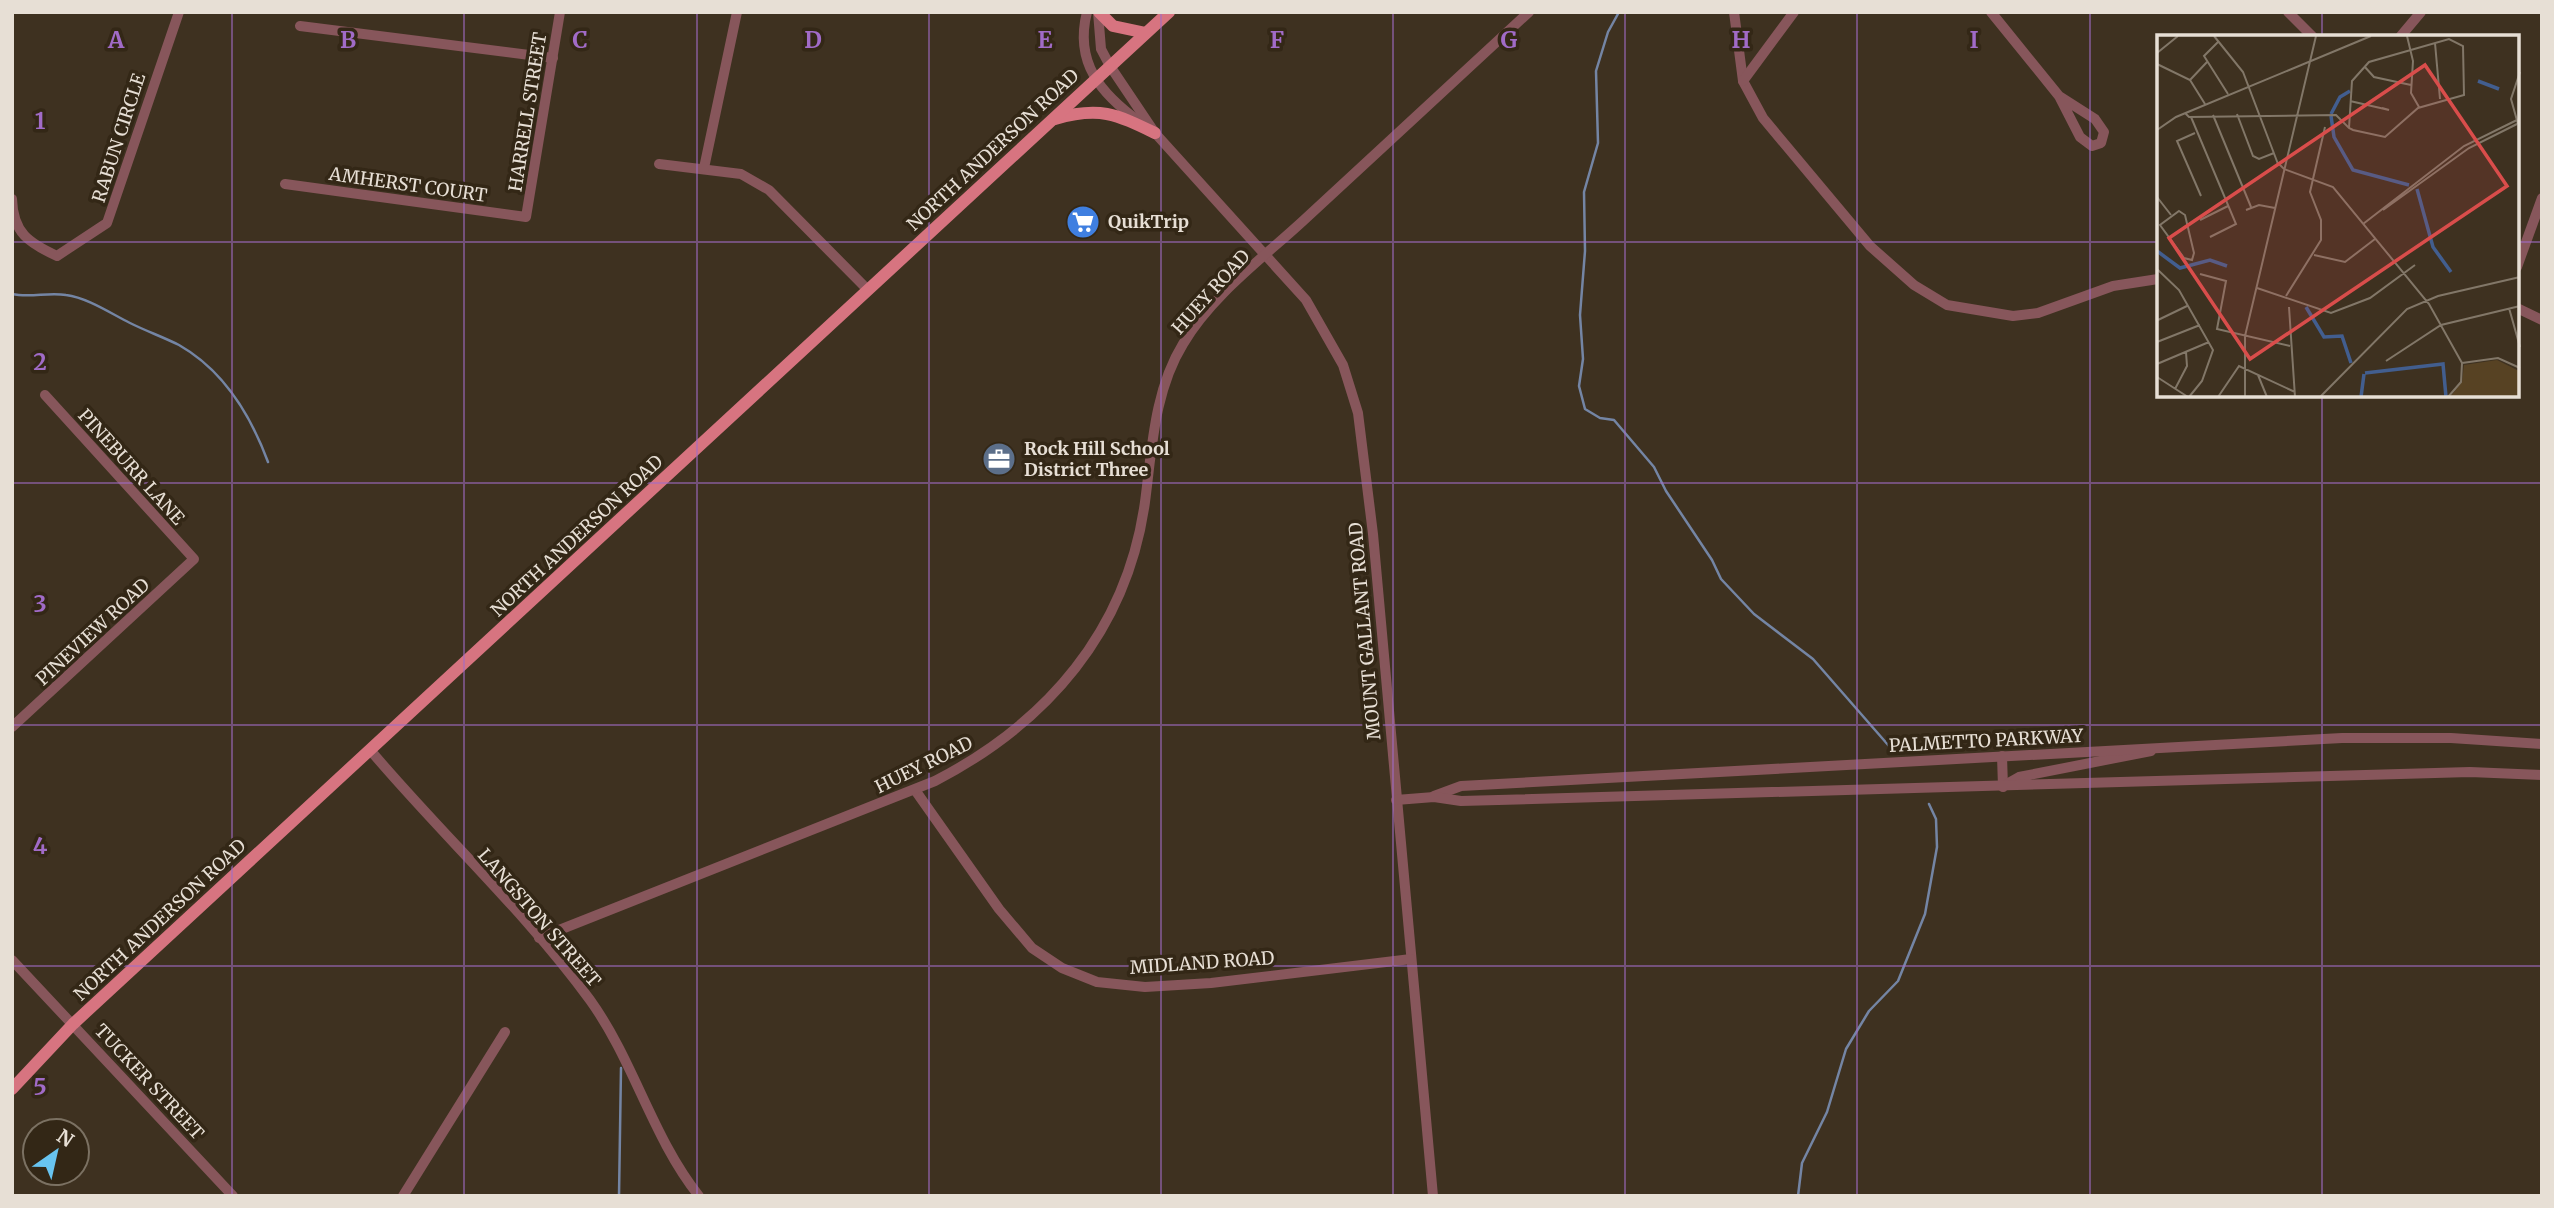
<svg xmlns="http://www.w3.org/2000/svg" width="2554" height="1208" font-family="Merriweather,serif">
	<rect width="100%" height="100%" fill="#3e3120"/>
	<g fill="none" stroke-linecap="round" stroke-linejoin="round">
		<g stroke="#7485a4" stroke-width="2.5">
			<path d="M 1619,12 L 1608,32 L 1596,71 L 1598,143 L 1584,192 L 1585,251 L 1580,315 L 1583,359 L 1579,386 L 1585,409 L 1600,418 L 1614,420 L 1654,467 L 1666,491 L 1712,560 L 1721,579 L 1754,614 L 1813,659 L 1889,746"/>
			<path d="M 12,294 C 30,298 48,292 66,295 C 88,298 110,313 130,323 C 146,331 163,337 179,345 C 223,370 251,416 268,462"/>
			<path d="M 619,1196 L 621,1068"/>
			<path d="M 1798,1196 L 1802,1163 L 1827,1112 L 1846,1049 L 1869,1011 L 1898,981 L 1925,914 L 1937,847 L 1936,819 L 1929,804"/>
		</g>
		<g stroke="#87565b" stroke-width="10">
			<path d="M 1087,12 C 1074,63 1101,94 1140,122"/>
			<path d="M 1098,12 L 1101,49 L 1110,66 L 1155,133 L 1306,300 L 1343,365 L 1358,413 L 1373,534 L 1433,1196"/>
			<path d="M 1734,12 L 1743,81 L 1763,118 L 1870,246 L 1914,285 L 1947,305 L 2013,316 L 2038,313 L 2113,286 L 2158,279"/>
			<path d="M 1991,12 L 2059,96 L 2080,137 L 2092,146 L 2101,143 L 2104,132 L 2095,119 L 2059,96"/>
			<path d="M 2288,12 L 2313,37"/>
			<path d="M 300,26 L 553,58"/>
			<path d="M 2400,37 L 2421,12"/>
			<path d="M 1743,81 L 1794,12"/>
			<path d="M 659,164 L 741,174 L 769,190 L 867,289"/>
			<path d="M 704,168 L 737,12"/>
			<path d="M 285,184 L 526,217 L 560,12"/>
			<path d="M 12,199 C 13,233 29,243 57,256 L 107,223 L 179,12"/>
			<path d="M 2517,267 L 2542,198"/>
			<path d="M 2517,308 L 2542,320"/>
			<path d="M 12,727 L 194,559 L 45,395"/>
			<path d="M 371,751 C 442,835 525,911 590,1000 C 634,1061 652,1137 699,1196"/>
			<path d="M 2002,756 L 2003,787"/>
			<path d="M 2003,786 L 2019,777 L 2151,751"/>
			<path d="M 915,790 L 999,909 L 1032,948 L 1062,968 L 1097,982 L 1145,987 L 1211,983 L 1411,959"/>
			<path d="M 1434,796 L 1461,786 L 2342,738 L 2451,738 L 2542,744"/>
			<path d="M 1396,800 L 1434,797 L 1461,801 L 2470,772 L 2542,775"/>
			<path d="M 539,938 L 935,781 C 1047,723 1127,631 1145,502 C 1152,449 1154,391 1183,344 C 1212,295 1263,258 1304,220 C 1379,151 1454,81 1529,12"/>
			<path d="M 12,960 L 233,1196"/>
			<path d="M 403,1196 L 505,1032"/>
		</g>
		<g stroke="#d77480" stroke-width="12">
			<path d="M 1099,12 L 1113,26 L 1146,33"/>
			<path d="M 1055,119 C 1099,106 1116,114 1155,133"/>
			<path d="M 12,1089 L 73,1024 L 1169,12"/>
		</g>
	</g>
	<path fill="none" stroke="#a16bc7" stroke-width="2" stroke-opacity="0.55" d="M 232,12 L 232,1196M 464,12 L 464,1196M 697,12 L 697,1196M 929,12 L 929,1196M 1161,12 L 1161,1196M 1393,12 L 1393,1196M 1625,12 L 1625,1196M 1857,12 L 1857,1196M 2090,12 L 2090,1196M 2322,12 L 2322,37M 12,242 L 2158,242M 2517,242 L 2542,242M 2322,396 L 2322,1196M 12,483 L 2542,483M 12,725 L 2542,725M 12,966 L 2542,966"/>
	<defs>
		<symbol id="supermarket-disc" viewBox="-11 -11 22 22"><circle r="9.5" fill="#3f7fe0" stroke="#332716"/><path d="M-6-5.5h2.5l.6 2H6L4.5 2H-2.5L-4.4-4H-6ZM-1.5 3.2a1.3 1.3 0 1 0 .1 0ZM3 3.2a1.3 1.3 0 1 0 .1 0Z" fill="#fff"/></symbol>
		<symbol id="office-disc" viewBox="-11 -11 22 22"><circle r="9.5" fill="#5c6f8a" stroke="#332716"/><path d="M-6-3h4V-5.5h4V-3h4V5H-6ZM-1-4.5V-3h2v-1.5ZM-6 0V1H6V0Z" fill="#fff"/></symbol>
	</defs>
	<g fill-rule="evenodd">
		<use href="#supermarket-disc" x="1064" y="203" width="38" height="38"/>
		<use href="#office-disc" x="980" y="440" width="38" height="38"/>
	</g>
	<g text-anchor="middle" stroke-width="7" stroke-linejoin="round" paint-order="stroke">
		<g font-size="18" fill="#e7dfd5" stroke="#332716">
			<text transform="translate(528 112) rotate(-81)" y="6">HARRELL STREET</text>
			<text transform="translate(119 138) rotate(-72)" y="6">RABUN CIRCLE</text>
			<text transform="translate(993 150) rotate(-43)" y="6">NORTH ANDERSON ROAD</text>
			<text transform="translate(408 185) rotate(8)" y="6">AMHERST COURT</text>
			<text transform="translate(1211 292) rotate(-48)" y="6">HUEY ROAD</text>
			<text transform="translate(131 467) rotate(48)" y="6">PINEBURR LANE</text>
			<text transform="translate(577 536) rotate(-43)" y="6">NORTH ANDERSON ROAD</text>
			<text transform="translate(1365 631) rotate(-95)" y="6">MOUNT GALLANT ROAD</text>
			<text transform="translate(93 632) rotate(-43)" y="6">PINEVIEW ROAD</text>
			<text transform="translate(1986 741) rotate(-3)" y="6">PALMETTO PARKWAY</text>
			<text transform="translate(924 765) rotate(-26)" y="6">HUEY ROAD</text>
			<text transform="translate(539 918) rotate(49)" y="6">LANGSTON STREET</text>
			<text transform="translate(160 920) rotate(-43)" y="6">NORTH ANDERSON ROAD</text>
			<text transform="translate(1202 963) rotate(-4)" y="6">MIDLAND ROAD</text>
			<text transform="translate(149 1082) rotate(47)" y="6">TUCKER STREET</text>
		</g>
		<g font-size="18" font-weight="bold" fill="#e7dfd5" stroke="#332716" text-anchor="start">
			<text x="1108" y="228">QuikTrip</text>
			<text x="1024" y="455">Rock Hill School<tspan x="1024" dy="21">District Three</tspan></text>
		</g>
	</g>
	<g transform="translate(2157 35)">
		<rect width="362" height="362" fill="#3e3120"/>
		<path d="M 340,325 L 362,336 L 362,362 L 293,362 L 305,347 L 307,330 Z" fill="#574223"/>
		<path fill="none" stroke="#425e8f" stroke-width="3.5" d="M 321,46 L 342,54M 174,79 L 183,62 L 193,56M 174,81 L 177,102 L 196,135 L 252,150M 260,154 L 276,212 L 294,237M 0,216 L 23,233 L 53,225 L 70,231M 149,272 L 167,302 L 185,301 L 194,328M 208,338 L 286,329 L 289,362M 204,362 L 207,339"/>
		<path fill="none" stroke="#827768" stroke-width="2" d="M 57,1 L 86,37 L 121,129M 250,1 L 256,26 L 254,58 L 262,72M 61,7 L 47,21 L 71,59M 278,8 L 283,64M 0,18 L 21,1M 0,29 L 33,45 L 48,69M 207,31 L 217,42 L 254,50M 33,45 L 50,27M 193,66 L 232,75 L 225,73M 28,78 L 32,82 L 179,80 L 192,93 L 196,95 L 228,102 L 261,73 L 307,60 L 306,11 L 292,4 L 212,27 L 195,46 L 192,93M 80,79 L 96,121 L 102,124 L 117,118M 56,80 L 94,172M 34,82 L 79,189 L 53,202M 361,89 L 354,64 L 363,37M 0,95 L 19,82 L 214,1M 38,98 L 20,106 L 44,161M 120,127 L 127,134 L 176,152 L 272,269 L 305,328 L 304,347 L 291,362M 0,162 L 14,180M 89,175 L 102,170 L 118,173M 226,175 L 312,113 L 360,89M 22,176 L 28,180 L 37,218 L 35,225 L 27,223 L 3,190 ZM 43,185 L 71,171M 206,189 L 307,111 L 360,85M 157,220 L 188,227 L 218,204M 0,234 L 22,255 L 56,315 L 45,346 L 32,362M 43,239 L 69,246 L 60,294 L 133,311M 100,253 L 174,278 L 213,263 L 258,230M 129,261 L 164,205 L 164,185 L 153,157 L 168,92M 132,272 L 138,362M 352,273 L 363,312M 1,285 L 30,271M 0,307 L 43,290M 229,326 L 284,290 L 363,271M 305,328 L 341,323 L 363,333M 0,329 L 52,307M 101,340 L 110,362M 0,342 L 31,362M 18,354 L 30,331 L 29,317M 61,362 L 82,331 L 138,357M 88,362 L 88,301 L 159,1M 163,362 L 250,274 L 281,261 L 363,242"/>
		<path fill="#d94d4b" fill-opacity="0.15" stroke="#d94d4b" stroke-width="3.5" d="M 268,30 L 350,151 L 93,324 L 12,203 Z"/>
		<rect width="362" height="362" fill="none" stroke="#e7dfd5" stroke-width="3.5"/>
	</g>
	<g font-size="23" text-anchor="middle" font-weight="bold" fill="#a16bc7" stroke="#332716" stroke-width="7" stroke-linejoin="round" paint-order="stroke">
		<text x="116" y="48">A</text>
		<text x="348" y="48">B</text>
		<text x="580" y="48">C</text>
		<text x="813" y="48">D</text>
		<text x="1045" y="48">E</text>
		<text x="1277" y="48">F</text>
		<text x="1509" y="48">G</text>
		<text x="1741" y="48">H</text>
		<text x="1974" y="48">I</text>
		<text x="40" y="129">1</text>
		<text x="40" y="370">2</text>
		<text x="40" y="612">3</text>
		<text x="40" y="854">4</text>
		<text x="40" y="1095">5</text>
	</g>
	<rect width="2554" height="1208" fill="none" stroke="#e7dfd5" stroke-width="28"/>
	<g transform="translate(56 1152) rotate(34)"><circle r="33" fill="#332716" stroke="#7b7162" stroke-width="2"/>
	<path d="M0-5L12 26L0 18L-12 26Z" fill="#68c4f0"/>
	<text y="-10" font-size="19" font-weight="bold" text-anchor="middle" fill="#e7dfd5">N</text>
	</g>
</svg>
